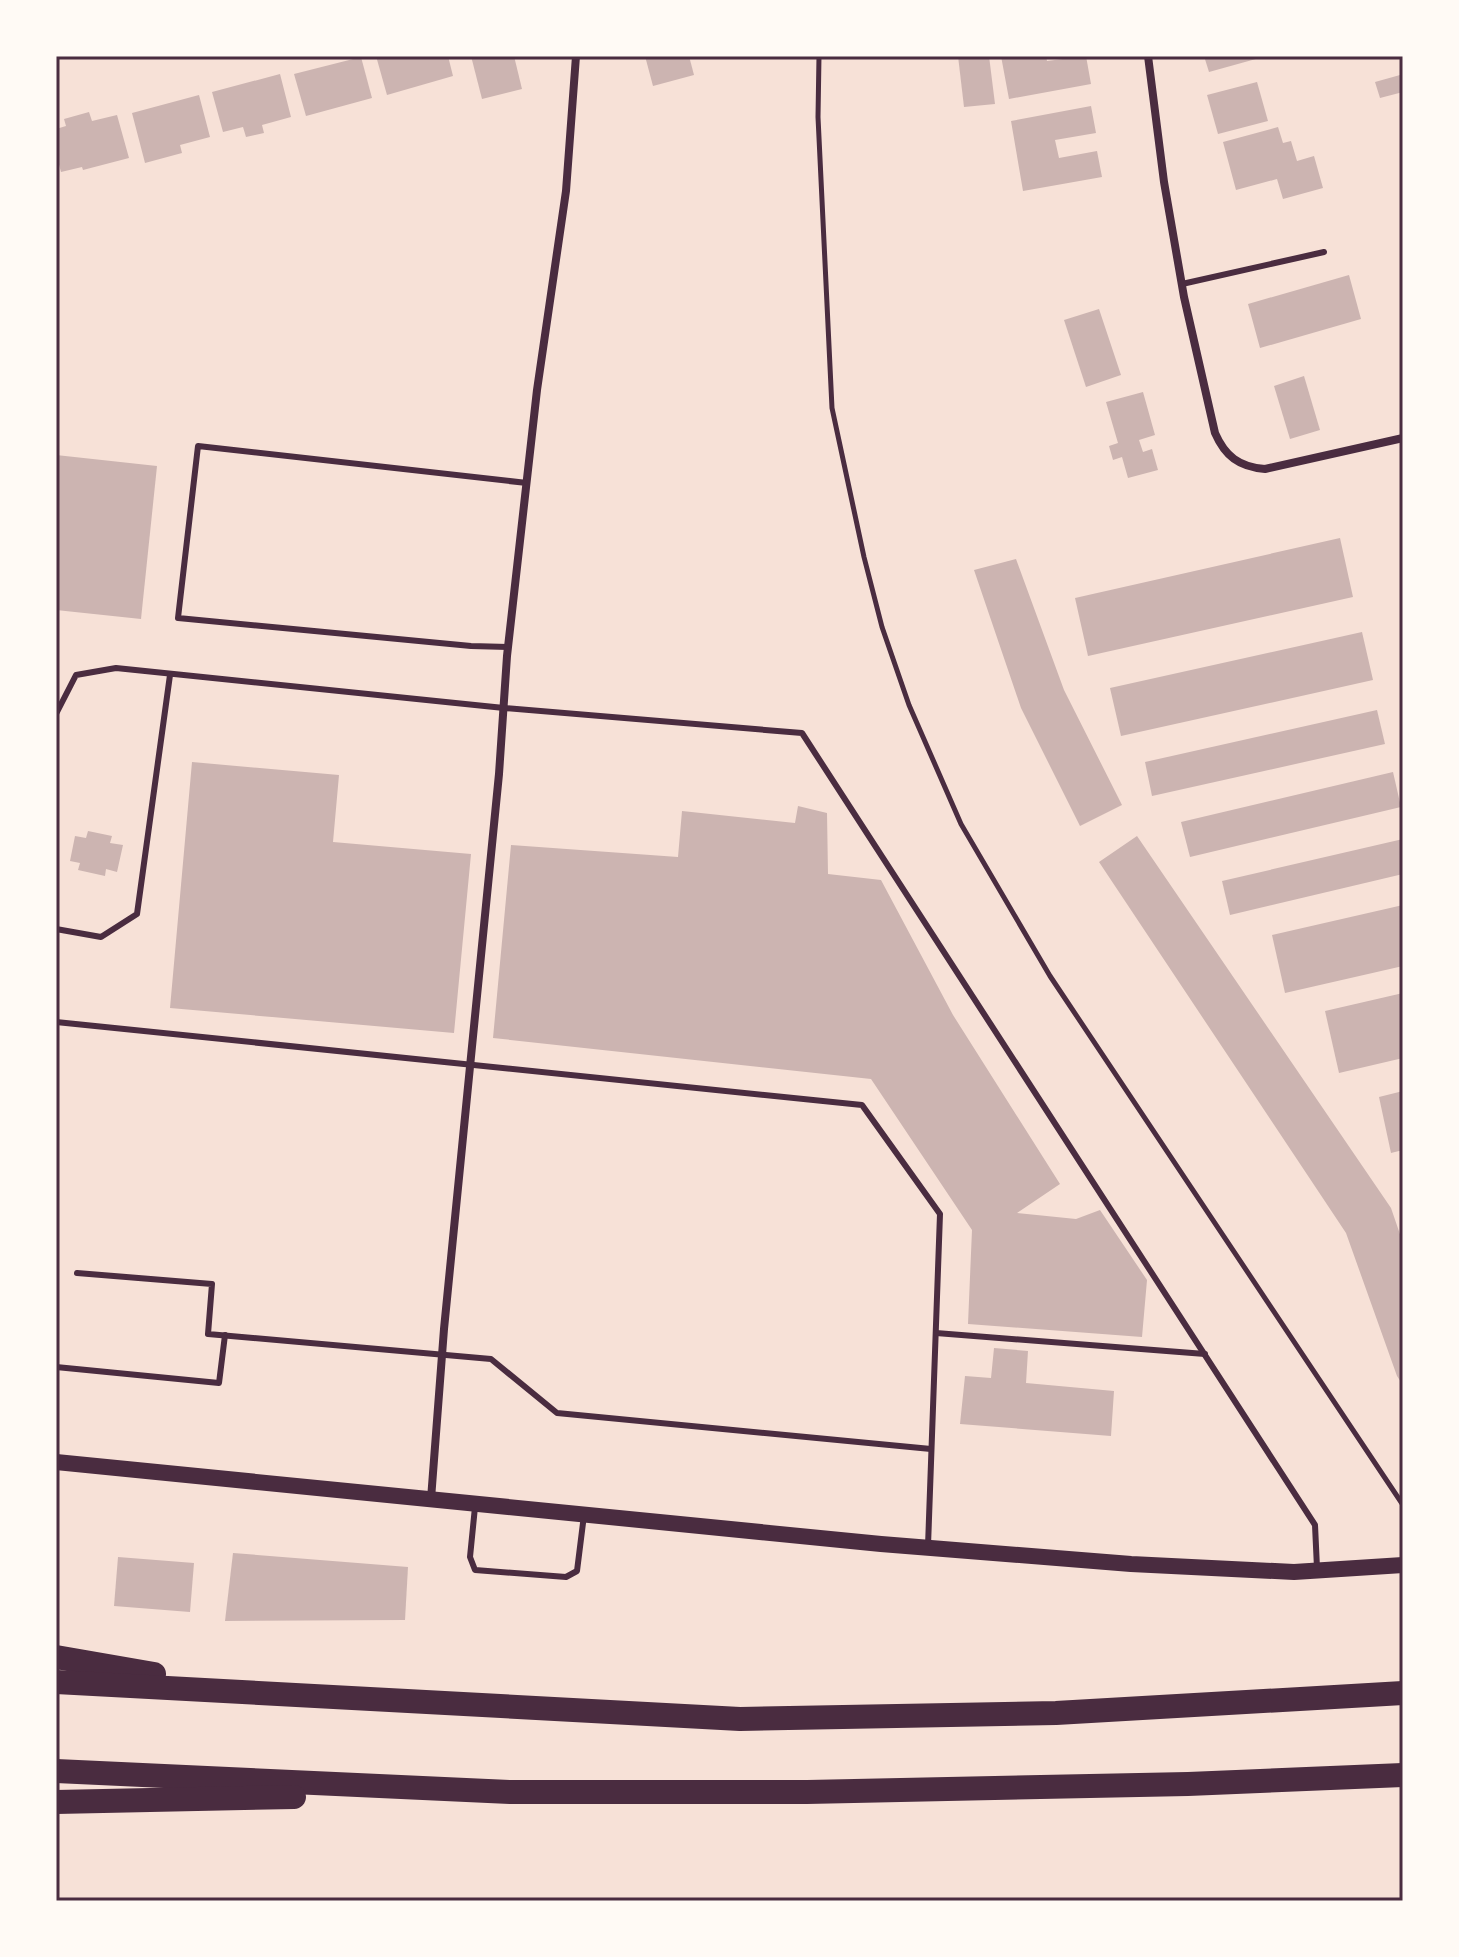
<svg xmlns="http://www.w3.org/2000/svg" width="1459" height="1957" font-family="'Work Sans',sans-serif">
	<rect width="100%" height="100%" fill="#f7e1d7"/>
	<g fill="#ccb4b1">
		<path d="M 376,56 L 448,56 L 453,76 L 387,95 Z"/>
		<path d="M 471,56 L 514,56 L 522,89 L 482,99 Z"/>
		<path d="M 645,56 L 689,56 L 694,75 L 653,86 Z"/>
		<path d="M 958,56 L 989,56 L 995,104 L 964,107 Z"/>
		<path d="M 1001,56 L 1046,56 L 1047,61 L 1086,56 L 1091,84 L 1009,99 Z"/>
		<path d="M 1204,56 L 1263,56 L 1263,57 L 1209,72 Z"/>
		<path d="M 361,57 L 372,98 L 306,116 L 294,74 Z"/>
		<path d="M 280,74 L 291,117 L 262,125 L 264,133 L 246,137 L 243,127 L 223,132 L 212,92 Z"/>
		<path d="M 1400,75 L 1403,92 L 1380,98 L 1375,82 Z"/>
		<path d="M 1257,82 L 1268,121 L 1218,134 L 1207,95 Z"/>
		<path d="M 199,95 L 210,137 L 180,145 L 182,153 L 145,163 L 132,113 Z"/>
		<path d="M 1091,106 L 1096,133 L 1055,140 L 1059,158 L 1097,151 L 1102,177 L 1023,191 L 1011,121 Z"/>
		<path d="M 89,112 L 92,121 L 117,115 L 129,158 L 83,170 L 82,167 L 61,172 L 56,153 L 56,129 L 66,126 L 64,119 Z"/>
		<path d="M 1278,127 L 1283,143 L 1291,141 L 1297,161 L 1314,156 L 1323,188 L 1283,199 L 1277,179 L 1236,190 L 1223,142 Z"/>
		<path d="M 1349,275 L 1361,319 L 1260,348 L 1248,304 Z"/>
		<path d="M 1099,309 L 1121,375 L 1086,387 L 1064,320 Z"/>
		<path d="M 1304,376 L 1320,430 L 1290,439 L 1274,386 Z"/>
		<path d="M 1143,392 L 1155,435 L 1139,440 L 1143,452 L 1152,449 L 1158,470 L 1128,478 L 1122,457 L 1113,460 L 1109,446 L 1118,443 L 1106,402 Z"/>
		<path d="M 56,455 L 157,466 L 141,619 L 56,610 Z"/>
		<path d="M 1340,538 L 1353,597 L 1088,656 L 1075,598 Z"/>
		<path d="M 1016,559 L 1064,690 L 1122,805 L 1080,826 L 1021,708 L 974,570 Z"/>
		<path d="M 1362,632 L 1373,680 L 1121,736 L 1110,688 Z"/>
		<path d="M 1377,710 L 1385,744 L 1152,796 L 1145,762 Z"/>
		<path d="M 192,762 L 339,775 L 333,842 L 471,854 L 454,1033 L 170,1008 Z"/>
		<path d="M 1393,772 L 1401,807 L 1190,857 L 1181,822 Z"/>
		<path d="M 798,806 L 827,813 L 828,874 L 881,880 L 953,1015 L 1060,1184 L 1017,1213 L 1076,1219 L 1100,1210 L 1147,1280 L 1142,1337 L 968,1324 L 972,1230 L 871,1079 L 493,1038 L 511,845 L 678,857 L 682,811 L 795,823 Z"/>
		<path d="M 88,831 L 112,836 L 110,843 L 123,845 L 117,872 L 106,869 L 105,876 L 78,870 L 80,863 L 70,861 L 75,836 L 86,838 Z"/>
		<path d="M 1137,836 L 1391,1208 L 1403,1243 L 1403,1385 L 1397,1376 L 1346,1233 L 1099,862 Z"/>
		<path d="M 1403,839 L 1403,874 L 1230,915 L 1222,881 Z"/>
		<path d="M 1403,905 L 1403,966 L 1285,993 L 1272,935 Z"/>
		<path d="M 1403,993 L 1403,1058 L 1339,1073 L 1325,1011 Z"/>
		<path d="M 1403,1091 L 1403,1150 L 1391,1153 L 1379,1097 Z"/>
		<path d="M 994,1348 L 1028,1351 L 1026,1383 L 1114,1391 L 1111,1436 L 960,1424 L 965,1376 L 991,1378 Z"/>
		<path d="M 233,1553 L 408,1567 L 405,1620 L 225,1621 Z"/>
		<path d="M 118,1557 L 194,1563 L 190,1612 L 114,1606 Z"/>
	</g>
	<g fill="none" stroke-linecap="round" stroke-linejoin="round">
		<path stroke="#4a2c40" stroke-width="5" d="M 819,56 L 818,117 L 832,408 L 864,557 L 882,627 L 909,705 L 961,824 L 1050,976 L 1403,1505"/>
		<g stroke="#4a2c40" stroke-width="6">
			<path d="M 1182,284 L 1324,252"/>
			<path d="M 508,647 L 471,646 L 178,618 L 198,446 L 527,483"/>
			<path d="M 56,714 L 76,675 L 116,668 L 504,708 L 802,733 L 1315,1525 L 1317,1568"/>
			<path d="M 56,929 L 101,937 L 137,914 L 170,675"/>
			<path d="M 56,1022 L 862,1105 L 940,1214 L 928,1546"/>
			<path d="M 77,1273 L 212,1284 L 208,1334 L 491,1359 L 557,1413 L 931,1449"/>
			<path d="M 936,1333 L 1205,1354"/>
			<path d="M 56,1367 L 219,1383 L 225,1335"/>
			<path d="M 475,1507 L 470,1557 L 475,1570 L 566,1577 L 577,1571 L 584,1515"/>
		</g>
		<g stroke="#4a2c40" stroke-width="8">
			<path d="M 1148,56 L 1164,182 L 1184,297 L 1215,433 C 1225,456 1239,467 1265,469 L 1403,438"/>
			<path d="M 431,1499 L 444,1329 L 499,774 L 507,656 L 537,390 L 566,191 L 576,56"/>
		</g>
		<path stroke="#4a2c40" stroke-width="16" d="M 56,1462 L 881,1544 L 1131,1564 L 1294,1572 L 1403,1565"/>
		<g stroke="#4a2c40" stroke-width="24">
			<path d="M 56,1657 L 154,1674"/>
			<path d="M 56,1682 L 740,1719 L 1056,1713 L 1403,1693"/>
			<path d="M 56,1771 L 510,1792 L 807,1792 L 1188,1784 L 1403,1775"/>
			<path d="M 56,1802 L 294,1797"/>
		</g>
	</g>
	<rect width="1459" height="1957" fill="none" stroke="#fffaf5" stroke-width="116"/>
	<rect x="58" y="58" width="1343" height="1841" fill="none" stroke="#4a2c40" stroke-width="3"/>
</svg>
